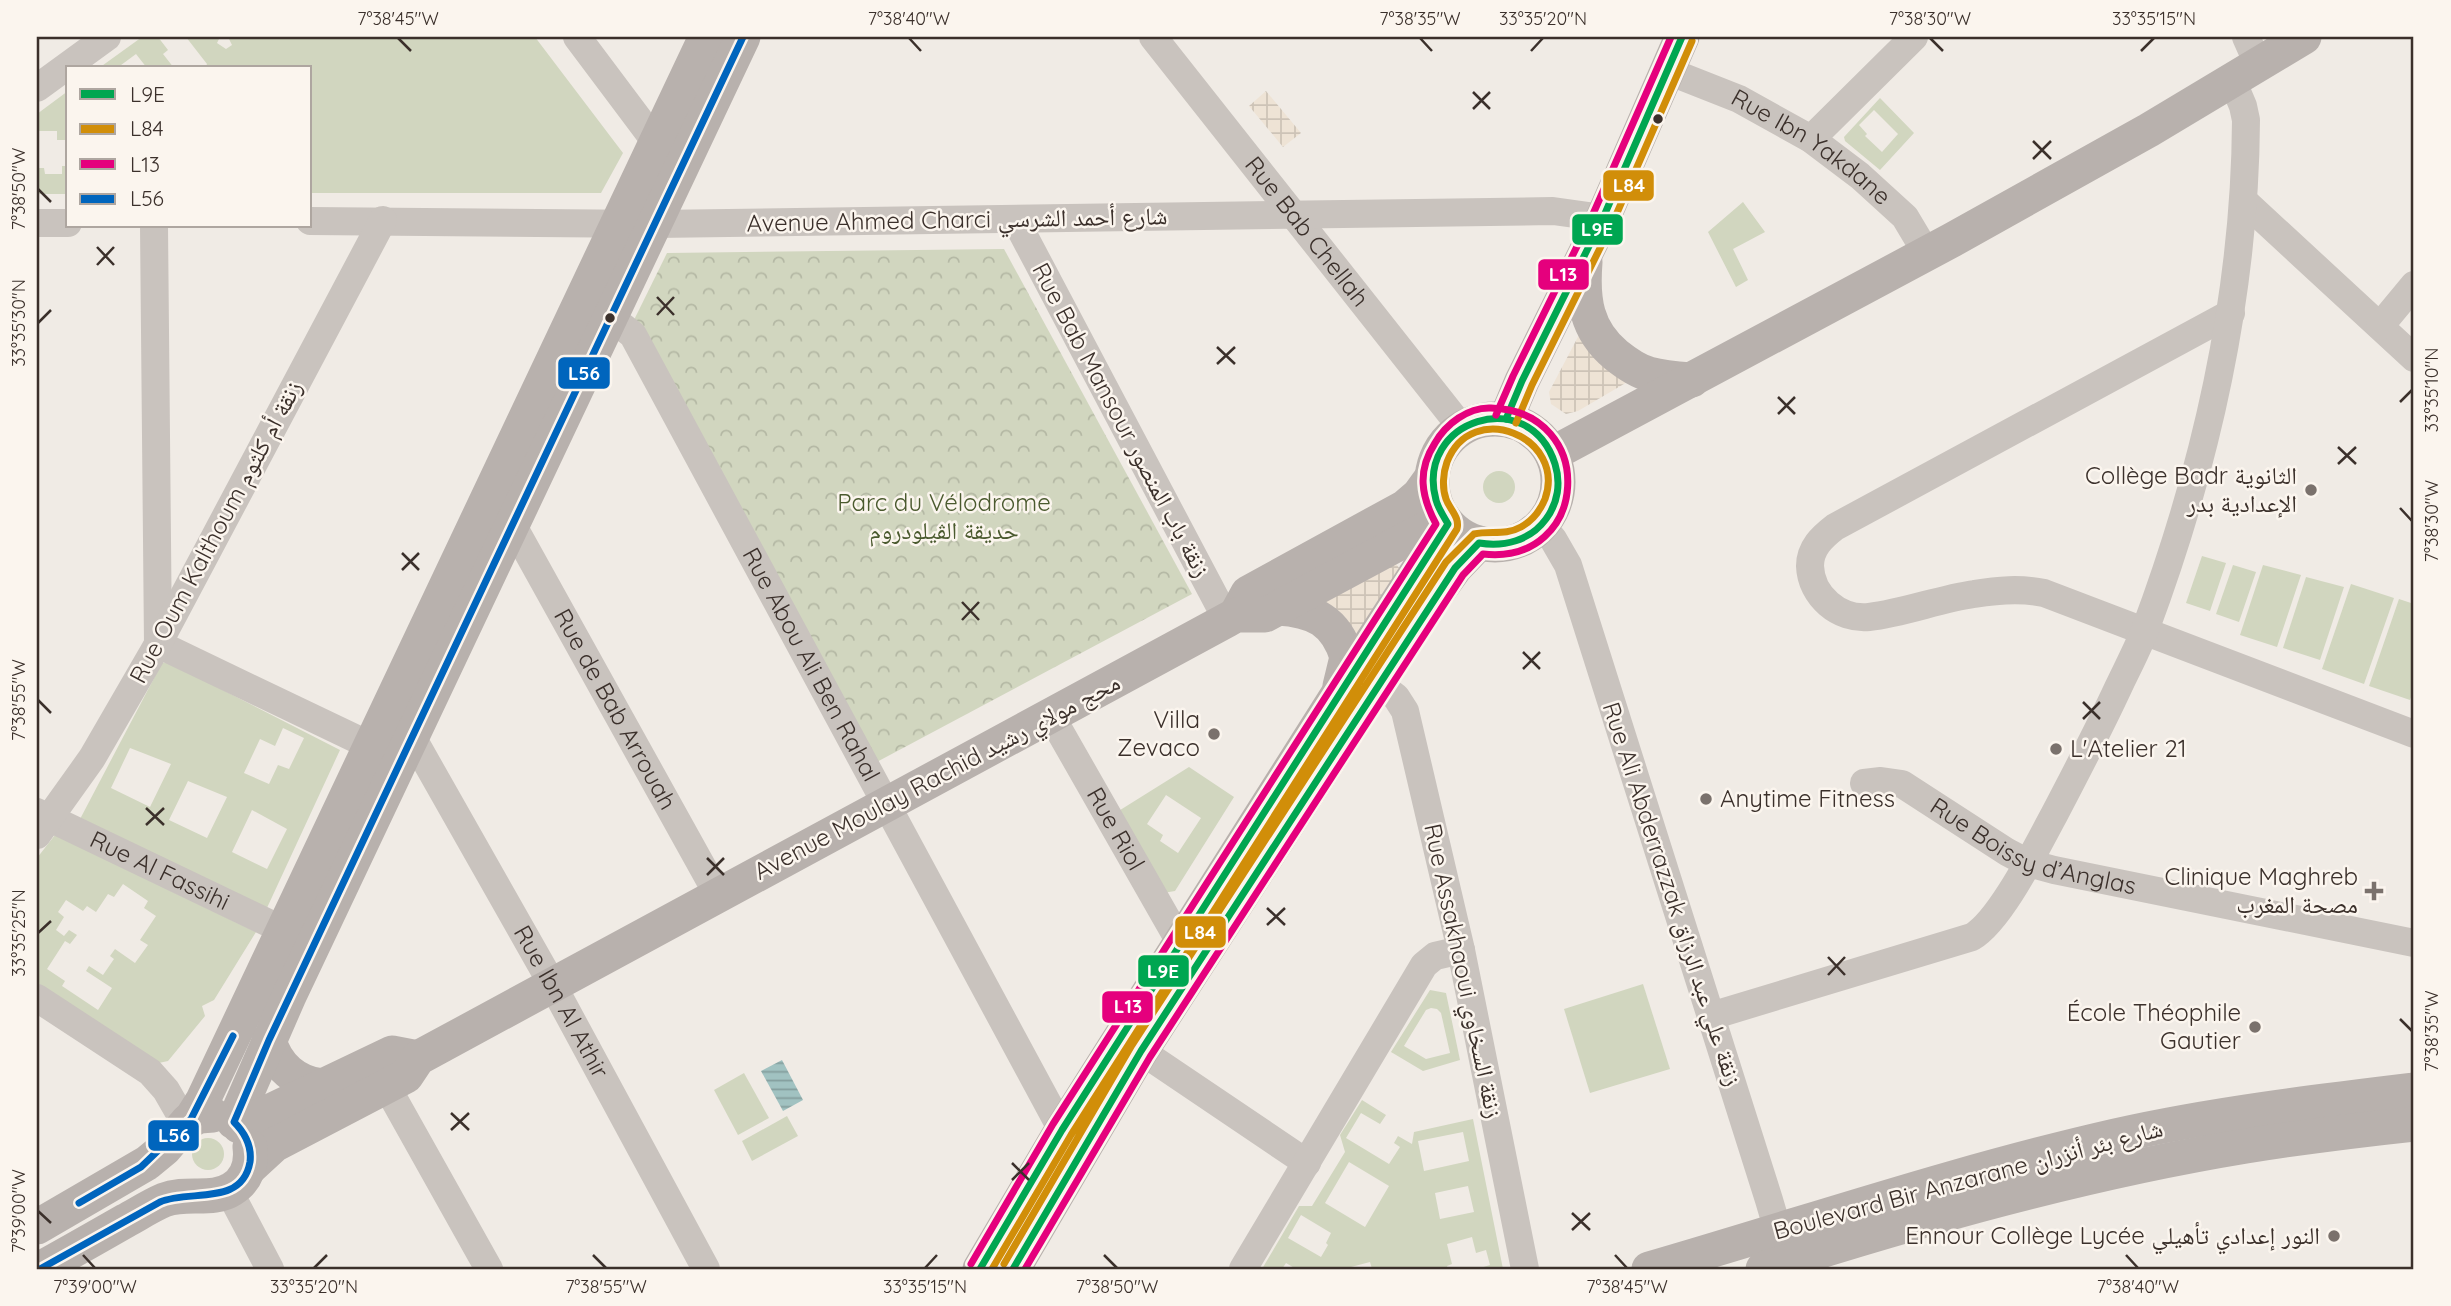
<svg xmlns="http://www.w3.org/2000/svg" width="2451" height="1306" font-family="Quicksand,'Noto Naskh Arabic',sans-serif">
	<defs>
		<pattern id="park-crowns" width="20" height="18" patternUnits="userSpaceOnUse" patternTransform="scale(1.75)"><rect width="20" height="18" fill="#d1d6bf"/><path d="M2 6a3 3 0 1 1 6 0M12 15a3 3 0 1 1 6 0" fill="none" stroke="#b4b8a4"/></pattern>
		<pattern id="plaza-grid" width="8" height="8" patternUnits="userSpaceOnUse" patternTransform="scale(1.75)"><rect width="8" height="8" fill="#eee3d5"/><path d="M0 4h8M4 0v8" fill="none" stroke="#cdc3b7"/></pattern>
		<pattern id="water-rules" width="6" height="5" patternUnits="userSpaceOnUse" patternTransform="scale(1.75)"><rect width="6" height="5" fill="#a1c2c1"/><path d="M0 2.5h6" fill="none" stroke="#849e9d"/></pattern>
	</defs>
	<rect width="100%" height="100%" fill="#f0ebe5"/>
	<g fill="#d1d6bf" fill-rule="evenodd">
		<path d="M 142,37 L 158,37 L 168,50 L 163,54 L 174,68 L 147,68 L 136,54 L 117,68 L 99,68 Z"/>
		<path d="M 186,37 L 220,37 L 217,43 L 226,49 L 232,45 L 228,37 L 535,37 L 623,153 L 601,193 L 310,193 L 310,68 L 205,68 L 207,64 Z"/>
		<path d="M 68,91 L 68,140 L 57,140 L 57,131 L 37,131 L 37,114 Z"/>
		<path d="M 1880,98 L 1914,133 L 1880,170 L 1845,141 L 1844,137 ZM 1874,110 L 1898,134 L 1882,152 L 1865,136 L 1867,134 L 1859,125 Z"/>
		<path d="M 62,166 L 68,166 L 68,194 L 37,194 L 37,168 L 44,168 L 45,174 L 62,174 Z"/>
		<path d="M 1743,202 L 1765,232 L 1733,249 L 1748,280 L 1736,287 L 1708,232 Z"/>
		<circle cx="1499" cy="487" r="16"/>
		<path d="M 2202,556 L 2226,563 L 2210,611 L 2186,603 Z"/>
		<path d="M 2233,565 L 2256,572 L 2239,622 L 2216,614 Z"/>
		<path d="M 2263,565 L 2301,575 L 2277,647 L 2240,635 Z"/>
		<path d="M 2306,577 L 2344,587 L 2320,660 L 2283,648 Z"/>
		<path d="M 2351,584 L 2394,598 L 2364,684 L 2322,669 Z"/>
		<path d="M 2399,599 L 2414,604 L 2414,689 L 2410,700 L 2369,686 Z"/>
		<path d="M 168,662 L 340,750 L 266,910 L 79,821 L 162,663 ZM 283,728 L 304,738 L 289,769 L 278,765 L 269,784 L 244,773 L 260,739 L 275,746 ZM 130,748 L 171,764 L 150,807 L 111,788 ZM 188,781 L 227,797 L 207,838 L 169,820 ZM 252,810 L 287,829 L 267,869 L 232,852 Z"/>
		<path d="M 1189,767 L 1234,797 L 1175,891 L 1163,893 L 1117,812 ZM 1166,795 L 1201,818 L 1178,853 L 1160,841 L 1163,835 L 1147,824 Z"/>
		<path d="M 55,835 L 256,932 L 214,1000 L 202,1006 L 205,1016 L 168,1061 L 154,1064 L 37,987 L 37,858 ZM 123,884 L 148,901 L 144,908 L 156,916 L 140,940 L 148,945 L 135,963 L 115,949 L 110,956 L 114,959 L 103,975 L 89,966 L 86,971 L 112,988 L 98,1010 L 62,986 L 65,981 L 47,969 L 65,941 L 70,944 L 77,935 L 69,930 L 64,936 L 56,930 L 64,917 L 58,912 L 66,900 L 83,911 L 87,906 L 96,912 L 108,894 L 114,897 Z"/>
		<path d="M 1643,984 L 1670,1069 L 1590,1093 L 1564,1009 Z"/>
		<path d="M 1430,990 L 1446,993 L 1460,1060 L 1423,1071 L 1391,1052 ZM 1431,1008 L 1437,1009 L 1441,1013 L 1450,1053 L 1426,1059 L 1404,1046 L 1426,1010 Z"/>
		<path d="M 744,1073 L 769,1118 L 738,1135 L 714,1090 Z"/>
		<path d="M 1362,1100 L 1386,1115 L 1380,1124 L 1361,1113 L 1346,1138 L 1389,1164 L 1400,1147 L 1394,1143 L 1398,1136 L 1412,1144 L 1414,1132 L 1473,1119 L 1503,1269 L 1477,1269 L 1490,1265 L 1486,1250 L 1476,1253 L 1472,1237 L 1447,1244 L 1452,1264 L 1447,1266 L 1448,1269 L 1372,1269 L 1370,1262 L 1351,1267 L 1351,1269 L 1296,1269 L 1286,1263 L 1282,1269 L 1262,1269 L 1299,1206 L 1312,1206 L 1345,1152 L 1340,1135 ZM 1463,1132 L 1469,1161 L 1424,1171 L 1418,1141 ZM 1349,1162 L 1389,1186 L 1365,1227 L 1325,1203 ZM 1468,1186 L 1474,1212 L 1440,1219 L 1435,1193 ZM 1301,1215 L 1331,1233 L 1326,1243 L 1328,1245 L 1321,1257 L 1288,1238 Z"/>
		<path d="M 787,1116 L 798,1136 L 752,1161 L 742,1141 Z"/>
		<circle cx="208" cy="1154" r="16"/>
	</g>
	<path fill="url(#park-crowns)" d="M 1004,249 L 1192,594 L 873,764 L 634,320 L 667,253 Z"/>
	<g fill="url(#plaza-grid)">
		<path d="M 1266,91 L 1301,133 L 1283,147 L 1249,106 Z"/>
		<path d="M 1580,333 L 1629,381 L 1578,411 L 1566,414 L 1551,404 L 1549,392 Z"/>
		<path d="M 1396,564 L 1400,569 L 1355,638 L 1320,603 Z"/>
	</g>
	<path fill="url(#water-rules)" d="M 782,1060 L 803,1100 L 783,1111 L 761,1071 Z"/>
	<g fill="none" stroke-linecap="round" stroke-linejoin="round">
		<g stroke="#c9c3be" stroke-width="28">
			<path d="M 577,37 L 667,157"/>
			<path id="s1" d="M 1153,37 L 1462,428"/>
			<path d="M 2246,37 L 2258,64"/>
			<path id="s2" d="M 1668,71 L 1739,99 L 1811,139 L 1860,176 L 1905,217 L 1927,254"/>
			<path d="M 37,88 L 107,37"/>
			<path d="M 1811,139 L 1914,37"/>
			<path d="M 2245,202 L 2414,358"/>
			<path d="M 1015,219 L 1227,620"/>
			<path d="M 310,221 L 656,224 L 1553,211 L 1603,218"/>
			<path d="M 37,223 L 68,223"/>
			<path d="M 154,226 L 158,644 L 371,746"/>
			<path d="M 2231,313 L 1835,527 C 1822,537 1810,548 1810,566 C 1811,596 1839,620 1869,617 C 1904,613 1939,599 1974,594 C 1998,590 2020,588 2044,593 L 2414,734"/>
			<path id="s3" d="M 609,323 L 623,327 L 633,335 L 1062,1130"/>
			<path d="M 2380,326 L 2414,285"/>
			<path id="s4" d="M 512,524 L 718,895"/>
			<path d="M 1541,525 L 1553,539 L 1568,565 L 1769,1200 L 1784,1251"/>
			<path d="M 1379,684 L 1396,697 L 1405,711 L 1461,950 L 1525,1269"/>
			<path id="s5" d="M 1051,716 L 1180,942"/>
			<path id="s6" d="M 412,737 L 552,984 L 706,1269"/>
			<path id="s7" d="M 1864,783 L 1881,781 L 1902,784 L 2007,852 L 2028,863 L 2054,870 L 2414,943"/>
			<path id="s8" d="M 37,812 L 283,930"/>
			<path d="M 37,835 L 92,758 L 158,644 L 383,220"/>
			<path d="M 37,998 L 150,1072 L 166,1090 L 185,1123"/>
			<path d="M 1711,1016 L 1972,937 C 2001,920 2037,846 2054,815 C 2076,773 2098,731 2118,688 C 2127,669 2137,650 2145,630 C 2206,467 2245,294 2246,120 L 2243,106 L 2232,80"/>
			<path d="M 1141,1051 L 1307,1163"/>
			<path d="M 387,1087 L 489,1269"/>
			<path d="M 229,1191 L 270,1269"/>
			<path d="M 1243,1269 L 1424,965 L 1435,956 L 1461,950"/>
		</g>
		<g stroke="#b8b1ad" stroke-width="35">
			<path d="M 1585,262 C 1582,300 1586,330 1616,355 C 1626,363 1637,371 1649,374 C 1663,378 1678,379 1692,380"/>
			<circle cx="1495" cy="482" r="63"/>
			<path d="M 1506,419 L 1522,381 L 1603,218 L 1682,37"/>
			<path d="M 1552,454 L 1952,240 L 2149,130 L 2304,37"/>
			<path d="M 1278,608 C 1314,610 1336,621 1347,657 L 1340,686"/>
			<path d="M 1236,615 L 1248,593 L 1405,507 L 1419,495 L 1432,477"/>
			<path d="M 269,1040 C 276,1066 296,1083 322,1086"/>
			<path d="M 191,1119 L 203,1100 L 706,37"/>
			<path d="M 234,1122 L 289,996 L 743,37"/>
			<path d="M 239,1126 L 392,1053 L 418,1058"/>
			<path d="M 249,1168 L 274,1145 L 406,1076 L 418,1058 L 1227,620 L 1236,615 L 1265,615 L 1444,519"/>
			<path d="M 37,1227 L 147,1163 L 164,1149 L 188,1121 L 200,1116 L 213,1115"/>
			<path d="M 40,1269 C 69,1253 97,1237 125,1221 C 138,1214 150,1206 164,1200 C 187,1191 212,1202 232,1189 C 247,1180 252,1163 250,1147"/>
			<path d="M 980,1269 L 1062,1130 L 1338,694 L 1448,524"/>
			<path d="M 1013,1269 L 1141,1051 L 1432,600 L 1455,568 L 1479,543"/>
			<path d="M 1649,1269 C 1804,1224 1957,1172 2115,1136 C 2213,1114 2314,1102 2414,1090"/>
			<path d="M 1763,1269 C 1921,1219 2082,1173 2246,1146 C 2302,1137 2358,1130 2414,1124"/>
		</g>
		<defs>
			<g id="bus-1">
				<path d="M 1506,419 L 1522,381 L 1603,218 L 1682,37"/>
				<path d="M 980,1269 L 1062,1130 L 1448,524 C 1444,517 1438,508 1436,500 C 1414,420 1529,383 1555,464 C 1561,483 1558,503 1546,519 C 1530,541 1504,547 1479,543 L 1455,568 L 1141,1051 L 1013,1269"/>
			</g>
			<g id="bus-2">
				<path d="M 1516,423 L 1532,385 L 1613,222 L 1692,41"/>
				<path d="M 992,1269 L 1071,1135 L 1457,529 C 1460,517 1450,510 1446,499 C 1442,488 1443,473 1447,462 C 1472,398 1567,437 1545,499 C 1540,511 1532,521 1521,527 C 1505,536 1490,530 1474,534 L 1446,562 L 1132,1045 L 1004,1264"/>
			</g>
			<g id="bus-3">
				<path d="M 1496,415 L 1513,376 L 1593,214 L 1671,37"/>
				<path d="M 971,1264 L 1053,1124 L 1436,524 C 1421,496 1417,471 1435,443 C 1446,424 1468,407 1491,408 C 1599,411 1590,566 1483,554 L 1463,575 L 1150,1057 L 1025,1269"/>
			</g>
			<g id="bus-4">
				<path d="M 79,1203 L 141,1167 L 191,1119 L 233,1036"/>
				<path d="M 40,1269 L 160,1202 C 190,1189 242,1207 250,1162 C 252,1146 245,1133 234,1122 L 269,1040 L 743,37"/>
			</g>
		</defs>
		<use href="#bus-1" stroke="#fbf5ee" stroke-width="12"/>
		<use href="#bus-2" stroke="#fbf5ee" stroke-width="12"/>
		<use href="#bus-3" stroke="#fbf5ee" stroke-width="12"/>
		<use href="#bus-4" stroke="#fbf5ee" stroke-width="12"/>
		<use href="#bus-1" stroke="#00a651" stroke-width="7"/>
		<use href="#bus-2" stroke="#d18e09" stroke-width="7"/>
		<use href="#bus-3" stroke="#e5007d" stroke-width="7"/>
		<use href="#bus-4" stroke="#0065bd" stroke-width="7"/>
	</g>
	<path fill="none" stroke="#3b302b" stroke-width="2.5" d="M 398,38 L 411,51M 909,38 L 921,51M 1420,38 L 1432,51M 1930,38 L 1943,51M 1531,51 L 1543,38M 2141,51 L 2154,38M 1473,92 L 1490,109M 1473,109 L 1490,92M 2033,141 L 2051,159M 2033,159 L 2051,141M 38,189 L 51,202M 97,247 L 114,265M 97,265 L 114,247M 657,297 L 674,315M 657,315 L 674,297M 38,323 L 51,310M 1217,347 L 1235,364M 1217,364 L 1235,347M 1778,397 L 1795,414M 2400,402 L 2412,390M 1778,414 L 1795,397M 2338,447 L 2356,464M 2338,464 L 2356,447M 2400,508 L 2412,521M 402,553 L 419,570M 402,570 L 419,553M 962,602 L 979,620M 962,620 L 979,602M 1523,652 L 1540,669M 1523,669 L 1540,652M 38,700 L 51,713M 2083,702 L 2100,719M 2083,719 L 2100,702M 146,808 L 164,825M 146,825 L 164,808M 707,858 L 724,875M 707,875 L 724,858M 1267,908 L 1285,925M 1267,925 L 1285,908M 38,933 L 51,921M 1828,957 L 1845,975M 1828,975 L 1845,957M 2400,1019 L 2412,1031M 451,1113 L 469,1130M 451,1130 L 469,1113M 1012,1163 L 1029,1180M 1012,1180 L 1029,1163M 38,1211 L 51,1223M 1572,1213 L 1590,1230M 1572,1230 L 1590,1213M 83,1255 L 95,1268M 593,1255 L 606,1268M 1104,1255 L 1117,1268M 1615,1255 L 1627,1268M 2126,1255 L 2138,1268M 314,1268 L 327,1255M 925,1268 L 937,1255"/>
	<g fill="#3b302b" stroke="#fbf5ee" stroke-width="2.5">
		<circle cx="1658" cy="119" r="6"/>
		<circle cx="610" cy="318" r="6"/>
	</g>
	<g fill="#7a716c" stroke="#fbf5ee" stroke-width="2.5">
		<circle cx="2311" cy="490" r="7"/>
		<circle cx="1214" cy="734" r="7"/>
		<circle cx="2056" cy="749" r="7"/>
		<circle cx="1706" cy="799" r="7"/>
		<path d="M2370.5 880.5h7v7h7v7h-7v7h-7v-7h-7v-7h7z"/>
		<circle cx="2255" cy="1027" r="7"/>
		<circle cx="2334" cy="1236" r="7"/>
	</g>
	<g text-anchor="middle" stroke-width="5" stroke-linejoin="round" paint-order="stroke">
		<g font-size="24" fill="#3b302b" stroke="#fbf5ee">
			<text dy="8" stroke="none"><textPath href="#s2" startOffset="163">Rue Ibn Yakdane</textPath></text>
			<text transform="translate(957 220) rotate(-1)" y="8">Avenue Ahmed Charci شارع أحمد الشرسي</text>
			<text dy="8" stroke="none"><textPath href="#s1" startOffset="248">Rue Bab Chellah</textPath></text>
			<text transform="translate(1121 420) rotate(62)" y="8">Rue Bab Mansour زنقة باب المنصور</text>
			<text transform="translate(216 532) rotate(-62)" y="8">Rue Oum Kalthoum زنقة أم كلثوم</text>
			<text dy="8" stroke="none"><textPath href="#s3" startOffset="402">Rue Abou Ali Ben Rahal</textPath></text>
			<text dy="8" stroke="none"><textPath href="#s4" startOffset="212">Rue de Bab Arrouah</textPath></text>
			<text transform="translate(937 777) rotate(-28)" y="8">Avenue Moulay Rachid محج مولاي رشيد</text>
			<text dy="8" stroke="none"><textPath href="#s5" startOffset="130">Rue Riol</textPath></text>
			<text dy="8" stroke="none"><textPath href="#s7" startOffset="186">Rue Boissy d’Anglas</textPath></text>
			<text dy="8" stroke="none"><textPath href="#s8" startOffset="136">Rue Al Fassihi</textPath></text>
			<text transform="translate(1672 894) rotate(72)" y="8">Rue Ali Abderrazzak زنقة علي عبد الرزاق</text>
			<text transform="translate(1463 971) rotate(78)" y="8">Rue Assakhaoui زنقة السخاوي</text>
			<text dy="8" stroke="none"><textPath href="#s6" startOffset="304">Rue Ibn Al Athir</textPath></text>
			<text transform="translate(1968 1180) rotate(-15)" y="8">Boulevard Bir Anzarane شارع بئر أنزران</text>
		</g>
		<g font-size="24" fill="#3b302b" stroke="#fbf5ee" text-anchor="end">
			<text x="2297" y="484">Collège Badr الثانوية<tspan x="2297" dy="28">الإعدادية بدر</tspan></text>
			<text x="1200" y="728">Villa<tspan x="1200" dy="28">Zevaco</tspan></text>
			<text x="2070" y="757" text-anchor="start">L'Atelier 21</text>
			<text x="1720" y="807" text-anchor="start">Anytime Fitness</text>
			<text x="2358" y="885">Clinique Maghreb<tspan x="2358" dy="28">مصحة المغرب</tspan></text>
			<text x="2241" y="1021">École Théophile<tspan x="2241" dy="28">Gautier</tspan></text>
			<text x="2320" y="1244">Ennour Collège Lycée النور إعدادي تأهيلي</text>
		</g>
		<g font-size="24" fill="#4a5a2e" stroke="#fbf5ee">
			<text x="944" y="511">Parc du Vélodrome<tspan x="944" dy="28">حديقة الڤيلودروم</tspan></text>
		</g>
	</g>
	<g stroke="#fbf5ee" stroke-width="2.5">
		<rect x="1602" y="169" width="53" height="33" rx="7" fill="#d18e09"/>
		<rect x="1571" y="213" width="53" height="33" rx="7" fill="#00a651"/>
		<rect x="1537" y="258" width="53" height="33" rx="7" fill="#e5007d"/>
		<rect x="557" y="356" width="54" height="34" rx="7" fill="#0065bd"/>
		<rect x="1174" y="915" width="53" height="34" rx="7" fill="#d18e09"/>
		<rect x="1137" y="954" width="53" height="34" rx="7" fill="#00a651"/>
		<rect x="1101" y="990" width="53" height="34" rx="7" fill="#e5007d"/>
		<rect x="147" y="1119" width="53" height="33" rx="7" fill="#0065bd"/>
	</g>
	<g font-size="19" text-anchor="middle" font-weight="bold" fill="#fff">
		<text x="1629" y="192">L84</text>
		<text x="1597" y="236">L9E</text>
		<text x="1563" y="281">L13</text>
		<text x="584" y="380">L56</text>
		<text x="1200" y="939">L84</text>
		<text x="1163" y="978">L9E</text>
		<text x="1128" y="1013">L13</text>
		<text x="174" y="1142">L56</text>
	</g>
	<rect width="2451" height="1306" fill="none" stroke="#fbf5ee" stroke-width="77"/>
	<rect x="66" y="66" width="245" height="161" fill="#fbf5ee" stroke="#aea6a0" stroke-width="2"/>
	<rect x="80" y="89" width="35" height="10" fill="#00a651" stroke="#aea6a0" stroke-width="2"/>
	<text x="130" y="102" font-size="21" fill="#3b302b">L9E</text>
	<rect x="80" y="124" width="35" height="10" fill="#d18e09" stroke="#aea6a0" stroke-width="2"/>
	<text x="130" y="136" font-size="21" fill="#3b302b">L84</text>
	<rect x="80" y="159" width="35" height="10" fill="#e5007d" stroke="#aea6a0" stroke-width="2"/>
	<text x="130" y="172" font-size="21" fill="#3b302b">L13</text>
	<rect x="80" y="194" width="35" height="10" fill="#0065bd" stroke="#aea6a0" stroke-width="2"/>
	<text x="130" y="206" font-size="21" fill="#3b302b">L56</text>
	<rect x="38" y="38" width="2374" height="1230" fill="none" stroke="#3b302b" stroke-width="2.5"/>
	<g font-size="18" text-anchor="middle" fill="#3b302b">
		<text x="398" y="25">7°38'45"W</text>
		<text x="909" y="25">7°38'40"W</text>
		<text x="1420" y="25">7°38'35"W</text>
		<text x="1543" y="25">33°35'20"N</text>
		<text x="1930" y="25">7°38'30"W</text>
		<text x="2154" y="25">33°35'15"N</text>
		<text transform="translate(19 189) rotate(-90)" y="6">7°38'50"W</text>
		<text transform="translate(19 323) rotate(-90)" y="6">33°35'30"N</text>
		<text transform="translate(2432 390) rotate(-90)" y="6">33°35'10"N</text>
		<text transform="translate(2432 521) rotate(-90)" y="6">7°38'30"W</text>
		<text transform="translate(19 700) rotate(-90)" y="6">7°38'55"W</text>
		<text transform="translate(19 933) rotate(-90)" y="6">33°35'25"N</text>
		<text transform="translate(2432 1031) rotate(-90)" y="6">7°38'35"W</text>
		<text transform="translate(19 1211) rotate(-90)" y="6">7°39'00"W</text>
		<text x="95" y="1293">7°39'00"W</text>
		<text x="314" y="1293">33°35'20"N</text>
		<text x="606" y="1293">7°38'55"W</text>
		<text x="925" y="1293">33°35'15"N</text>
		<text x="1117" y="1293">7°38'50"W</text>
		<text x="1627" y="1293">7°38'45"W</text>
		<text x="2138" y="1293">7°38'40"W</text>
	</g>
</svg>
